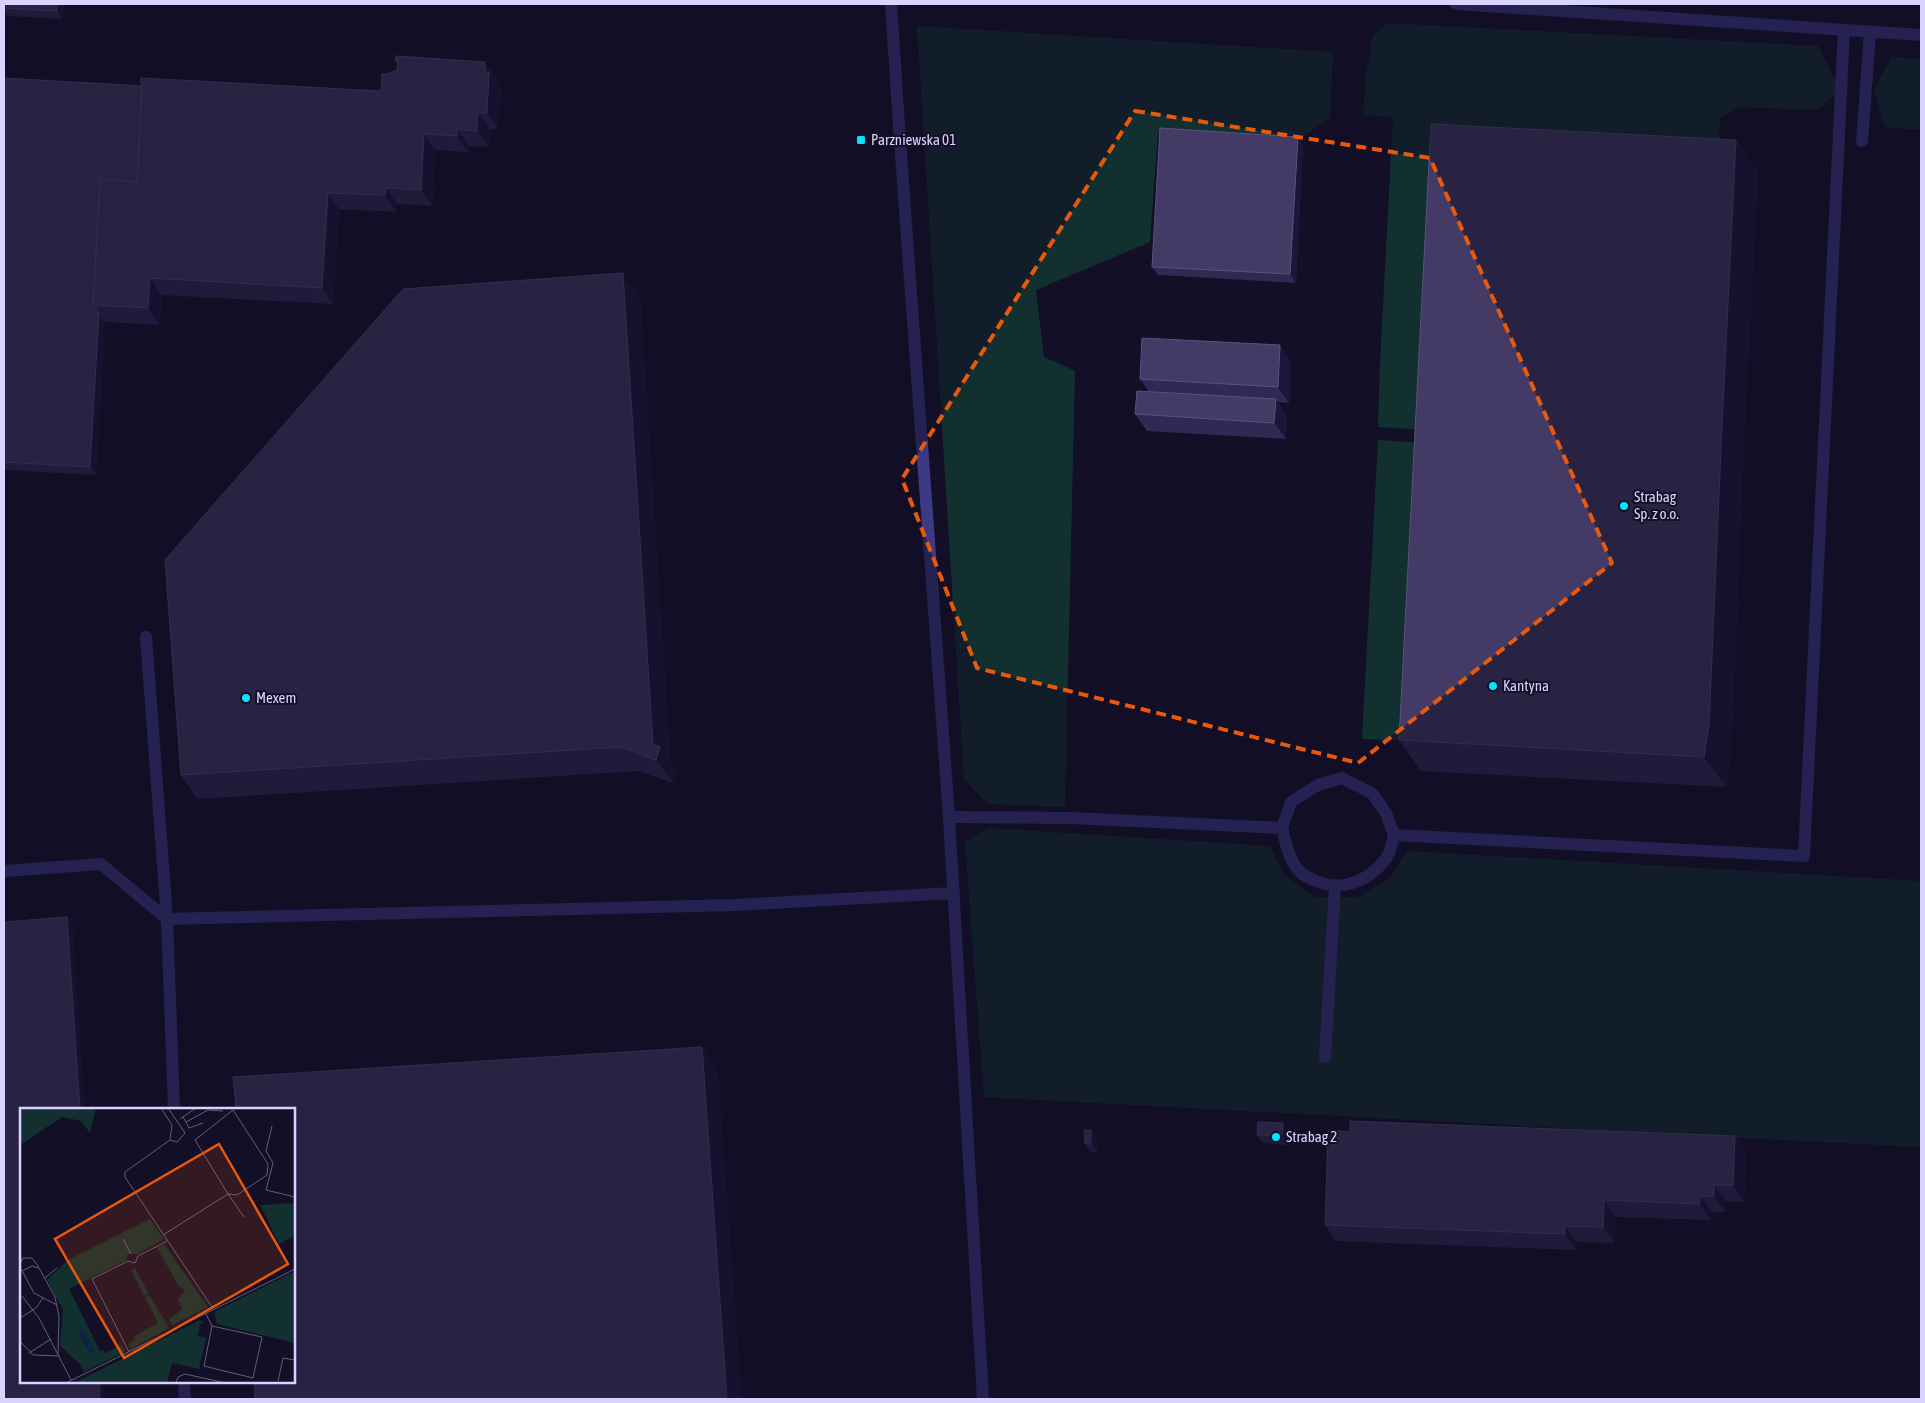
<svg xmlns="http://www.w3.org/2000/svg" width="1925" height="1403" font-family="'Asap Condensed',sans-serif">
	<rect width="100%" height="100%" fill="#130f26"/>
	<g fill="#12302f">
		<path d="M 1388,23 L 1818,46 L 1840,90 L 1818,110 L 1740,107 L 1720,118 L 1719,143 L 1427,430 L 1378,427 L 1380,362 L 1393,117 L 1363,115 L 1366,74 L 1373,35 Z"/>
		<path d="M 917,26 L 1333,52 L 1330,118 L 1301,138 L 1163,130 L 1158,133 L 1150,242 L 1036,290 L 1044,357 L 1075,371 L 1065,807 L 988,804 L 964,779 Z"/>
		<path d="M 1891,57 L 1921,59 L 1921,130 L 1885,127 L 1874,91 Z"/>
		<path d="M 1378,440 L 1427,443 L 1411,741 L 1362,739 Z"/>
		<path d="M 989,828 L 1270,846 L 1284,875 L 1315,897 L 1357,898 L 1390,878 L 1407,851 L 1921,881 L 1921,1146 L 1916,1147 L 984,1097 L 965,842 Z"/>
	</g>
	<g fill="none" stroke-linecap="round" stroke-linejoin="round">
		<g stroke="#3d3a85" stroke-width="12">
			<path d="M 891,4 L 900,141 L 949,817 L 983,1399"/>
			<path d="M 1862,141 L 1870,32"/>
			<path d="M 146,637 L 167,919 L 174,1109"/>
			<path d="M 949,817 L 1070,818 L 1282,828 L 1291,802 L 1318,785 L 1342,778 L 1372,793 L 1386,813 L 1394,835 L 1804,856 L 1844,30"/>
			<path d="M 1282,828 C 1286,844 1289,862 1302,874 C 1305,876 1309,877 1312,879 C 1340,894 1370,881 1387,857 C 1391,851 1392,842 1394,835"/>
			<path d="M 4,871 L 101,864 L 167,919 L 736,905 L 954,893"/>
			<path d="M 1325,1057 L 1335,886"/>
			<path d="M 184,1382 L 185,1399"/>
		</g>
		<path stroke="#3d3a85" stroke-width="12" d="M 1456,4 L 1921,35"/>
	</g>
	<g fill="#312854">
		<path d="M 4,4 L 64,4 L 63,19 L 8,16 L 4,11 Z"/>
		<path d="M 396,56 L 496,78 L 496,81 L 501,88 L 498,129 L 490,129 L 489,147 L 469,146 L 468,152 L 435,150 L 432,206 L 397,204 L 396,212 L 339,209 L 333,304 L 161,295 L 160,325 L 105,322 L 96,475 L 4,470 L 4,78 L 142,86 L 140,82 L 381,91 L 387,74 L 397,70 L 398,64 L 395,61 Z"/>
		<path d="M 1298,137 L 1303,145 L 1296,283 L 1158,275 L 1152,267 Z"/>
		<path d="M 1758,171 L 1743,456 L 1731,757 L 1726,787 L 1421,771 L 1399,740 Z"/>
		<path d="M 640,297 L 670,761 L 677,771 L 673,783 L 638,771 L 197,799 L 181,775 Z"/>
		<path d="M 1291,362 L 1289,403 L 1278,402 L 1287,416 L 1286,439 L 1147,431 L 1135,414 L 1149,392 L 1140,379 Z"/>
		<path d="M 1289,1131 L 1288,1145 L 1263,1143 L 1257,1135 Z"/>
		<path d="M 1097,1138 L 1097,1152 L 1090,1152 L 1085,1144 Z"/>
		<path d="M 1746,1152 L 1744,1202 L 1726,1201 L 1726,1212 L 1712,1212 L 1711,1220 L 1616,1217 L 1615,1243 L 1576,1242 L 1576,1250 L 1336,1241 L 1325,1225 Z"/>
	</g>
	<g fill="#1d163a">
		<path d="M 57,4 L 64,4 L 63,19 L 57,11 Z"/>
		<path d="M 485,62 L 496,78 L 496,81 L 501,88 L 498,129 L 487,113 L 485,72 Z"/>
		<path d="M 478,113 L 490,129 L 489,147 L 477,131 Z"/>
		<path d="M 457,129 L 469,146 L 468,152 L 457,136 Z"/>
		<path d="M 424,134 L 435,150 L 432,206 L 421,190 Z"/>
		<path d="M 1298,137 L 1303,145 L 1296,283 L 1290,274 Z"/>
		<path d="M 1736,140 L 1758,171 L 1743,456 L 1731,757 L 1726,787 L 1704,757 Z"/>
		<path d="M 386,188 L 397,204 L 396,212 L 385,195 Z"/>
		<path d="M 328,193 L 339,209 L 333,304 L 322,288 Z"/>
		<path d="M 623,273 L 640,297 L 670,761 L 677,771 L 673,783 L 656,760 L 653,744 Z"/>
		<path d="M 150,278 L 161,295 L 160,325 L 148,308 Z"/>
		<path d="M 99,314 L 105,322 L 96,475 L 90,467 Z"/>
		<path d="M 1280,345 L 1291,362 L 1289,403 L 1278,387 Z"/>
		<path d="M 1276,399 L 1287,416 L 1286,439 L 1274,423 Z"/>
		<path d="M 67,917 L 73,926 L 85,1109 L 80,1109 Z"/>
		<path d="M 702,1047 L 718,1071 L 742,1399 L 727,1399 Z"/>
		<path d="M 1283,1123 L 1289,1131 L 1288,1145 L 1282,1136 Z"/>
		<path d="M 1091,1130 L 1097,1138 L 1097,1152 L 1091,1143 Z"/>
		<path d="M 1735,1136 L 1746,1152 L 1744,1202 L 1733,1185 Z"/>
		<path d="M 1714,1185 L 1726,1201 L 1726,1212 L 1714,1196 Z"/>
		<path d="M 1700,1196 L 1712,1212 L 1711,1220 L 1700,1204 Z"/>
		<path d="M 1604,1200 L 1616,1217 L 1615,1243 L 1603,1227 Z"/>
		<path d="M 1565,1226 L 1576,1242 L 1576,1250 L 1565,1234 Z"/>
		<path d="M 99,1382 L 104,1382 L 105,1399 L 100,1399 Z"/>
	</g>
	<g fill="#433a66" stroke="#5a527e">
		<path d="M 4,4 L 57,4 L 57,11 L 4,8 Z"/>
		<path d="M 396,56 L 485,62 L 485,72 L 489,72 L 487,113 L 478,113 L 477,131 L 457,129 L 457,136 L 424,134 L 421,190 L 386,188 L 385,195 L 328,193 L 322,288 L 150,278 L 148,308 L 93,305 L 100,179 L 137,182 L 142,82 L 140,82 L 141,78 L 381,91 L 382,74 L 387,74 L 397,70 L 398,60 L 395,61 Z"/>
		<path d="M 4,78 L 142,86 L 137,182 L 100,179 L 93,305 L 99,314 L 90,467 L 4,462 Z"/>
		<path d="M 1431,124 L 1736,140 L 1722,426 L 1709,726 L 1704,757 L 1399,740 Z"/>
		<path d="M 1160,128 L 1298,137 L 1290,274 L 1152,267 Z"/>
		<path d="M 623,273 L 653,744 L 660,747 L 656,760 L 621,747 L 181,775 L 165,560 L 403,289 Z"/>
		<path d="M 1142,338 L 1280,345 L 1278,387 L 1140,379 Z"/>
		<path d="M 1137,391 L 1276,399 L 1274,423 L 1135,414 Z"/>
		<path d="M 67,917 L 80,1109 L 21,1109 L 21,1382 L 99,1382 L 100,1399 L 4,1399 L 4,922 Z"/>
		<path d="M 702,1047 L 727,1399 L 255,1399 L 254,1382 L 294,1382 L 294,1109 L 236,1109 L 233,1077 Z"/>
		<path d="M 1350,1121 L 1735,1136 L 1733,1185 L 1714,1185 L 1714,1196 L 1700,1196 L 1700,1204 L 1604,1200 L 1603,1227 L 1565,1226 L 1565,1234 L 1325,1225 L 1328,1130 L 1350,1132 Z"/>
		<path d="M 1258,1122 L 1283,1123 L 1282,1136 L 1257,1135 Z"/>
		<path d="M 1084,1130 L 1091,1130 L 1091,1143 L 1085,1144 Z"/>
	</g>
	<path d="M0 0H1925V1403H0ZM 1135,111 L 1430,158 L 1612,563 L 1358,763 L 977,668 L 902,479 Z" fill="#130f26" fill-opacity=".55" fill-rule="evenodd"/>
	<path fill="none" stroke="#e8590c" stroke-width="4" stroke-dasharray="10 6" stroke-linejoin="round" d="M 1135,111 L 1430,158 L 1612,563 L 1358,763 L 977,668 L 902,479 Z"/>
	<g fill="#00e5ff" stroke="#130f26" stroke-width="2">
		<rect x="856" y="135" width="10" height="10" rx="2.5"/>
		<circle cx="1624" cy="506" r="5"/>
		<circle cx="1493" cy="686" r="5"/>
		<circle cx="246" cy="698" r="5"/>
		<circle cx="1276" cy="1137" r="5"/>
	</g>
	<g text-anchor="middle" stroke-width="4" stroke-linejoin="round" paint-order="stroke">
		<g font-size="15" fill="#d9d4ff" stroke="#130f26" text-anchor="start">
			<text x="871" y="145">Parzniewska 01</text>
			<text x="1634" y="502">Strabag<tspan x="1634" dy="17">Sp. z o.o.</tspan></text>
			<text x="1503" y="691">Kantyna</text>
			<text x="256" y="703">Mexem</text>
			<text x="1286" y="1142">Strabag 2</text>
		</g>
	</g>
	<g transform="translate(20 1108)">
		<rect width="275" height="275" fill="#130f26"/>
		<path d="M 0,0 L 76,0 L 70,25 L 61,13 L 42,9 L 0,37 ZM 275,95 L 275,128 L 259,136 L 240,97 ZM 130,111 L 144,131 L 118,146 L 108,146 L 106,152 L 49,181 L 80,243 L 83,242 L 85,245 L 101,237 L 104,240 L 104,244 L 64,264 L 61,257 L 40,238 L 43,202 L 27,172 L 48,152 ZM 144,136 L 188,199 L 152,217 L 149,211 L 162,202 L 158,192 L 165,182 L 158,177 L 137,139 ZM 115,160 L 129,186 L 124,188 L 111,162 ZM 275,163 L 275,235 L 197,216 L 194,204 ZM 129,187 L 149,220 L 111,241 L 108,236 L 114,232 L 114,228 L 138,215 L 125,189 ZM 180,212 L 185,215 L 180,216 L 178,228 L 186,230 L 179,261 L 152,255 L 147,275 L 54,275 Z" fill="#12302f"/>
		<path d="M 63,222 L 75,243 L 70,246 L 58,224 Z" fill="#0c2248"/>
		<path fill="none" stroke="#625e7d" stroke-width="1" d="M 141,0 L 152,17 L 150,32 L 105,64 L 105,69 L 194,202M 148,0 L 165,25 L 157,34 L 150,32M 163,9 L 166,14 L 188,2 L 203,3M 160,11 L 176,0M 166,14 L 169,20 L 183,15M 252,18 L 246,43 L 253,55 L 246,82 L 275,89M 143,127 L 208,86 L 217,87 L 247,67 L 248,56 L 213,2 L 175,32 L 208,86 L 224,109M 103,131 L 111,146M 0,156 L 3,150 L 12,150 L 19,159M 0,159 L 14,185 L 37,197M 2,163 L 12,158 L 19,160 L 35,189 L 39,209 L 38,246M 25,170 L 37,160M 2,188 L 19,210 L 51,272M 186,206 L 192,218 L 184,258 L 233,270 L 242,229 L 192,218M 0,210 L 16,200 L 23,190M 0,233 L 13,247 L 40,248M 109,244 L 72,171 L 108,153 L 115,155 L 118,148 L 147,133M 9,245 L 31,231M 258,273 L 263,250 L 275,252M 46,275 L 275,161M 156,275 L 158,269 L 165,266 L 206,275"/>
		<path fill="#e8590c" fill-opacity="0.15" stroke="#e8590c" stroke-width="2.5" d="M 199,36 L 268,156 L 104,250 L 35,131 Z"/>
		<rect width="275" height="275" fill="none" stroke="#d9d4ff" stroke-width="2.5"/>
	</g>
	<rect width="1925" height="1403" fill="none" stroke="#d9d4ff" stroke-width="10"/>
</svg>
